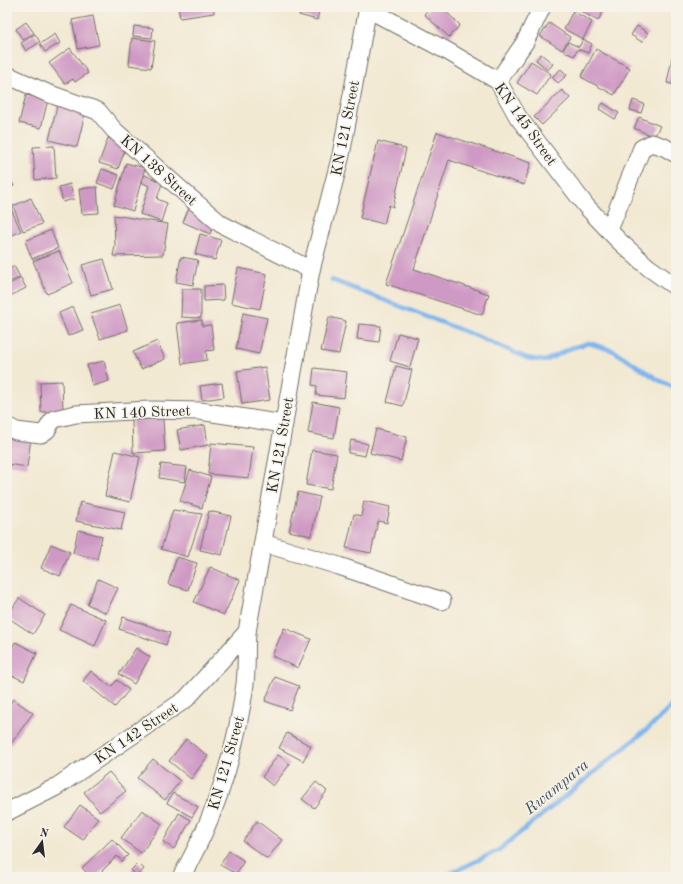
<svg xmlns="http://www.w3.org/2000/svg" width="683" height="884" font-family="'Old Standard TT',serif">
	<rect width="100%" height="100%" fill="#f7f3e8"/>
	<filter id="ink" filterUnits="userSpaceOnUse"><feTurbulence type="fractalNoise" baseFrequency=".025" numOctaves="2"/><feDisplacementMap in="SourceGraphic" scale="8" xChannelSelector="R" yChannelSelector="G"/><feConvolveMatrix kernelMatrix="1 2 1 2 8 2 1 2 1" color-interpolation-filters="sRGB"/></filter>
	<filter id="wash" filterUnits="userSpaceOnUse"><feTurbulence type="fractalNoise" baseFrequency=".012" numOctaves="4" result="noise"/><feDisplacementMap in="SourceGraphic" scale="16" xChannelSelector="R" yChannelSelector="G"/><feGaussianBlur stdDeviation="0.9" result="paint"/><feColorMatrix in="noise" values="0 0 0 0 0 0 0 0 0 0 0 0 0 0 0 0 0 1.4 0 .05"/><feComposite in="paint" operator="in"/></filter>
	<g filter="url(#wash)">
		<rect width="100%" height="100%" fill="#f2e9d3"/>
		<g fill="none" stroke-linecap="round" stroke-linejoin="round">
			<g stroke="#7fb5ee" stroke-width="4.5">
				<path d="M 332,280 L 474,335 L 527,358 L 545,361 L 571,348 L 589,343 L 614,351 L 657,379 L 676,389"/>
				<path d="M 443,877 L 499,850 L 656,722 L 676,701"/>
			</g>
		</g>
		<g id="blocks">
			<g fill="#cf99c5">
				<path d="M 178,7 L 214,7 L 214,13 L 180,18 Z"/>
				<path d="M 302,7 L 320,7 L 317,20 L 299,15 Z"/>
				<path d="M 431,7 L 441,7 L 460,25 L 449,37 L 424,14 Z"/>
				<path d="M 581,7 L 604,7 L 605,8 L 598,21 L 579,10 Z"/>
				<path d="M 573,11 L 592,22 L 583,39 L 564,29 Z"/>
				<path d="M 93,16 L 99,45 L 78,49 L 72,20 Z"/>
				<path d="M 26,22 L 34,33 L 23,40 L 16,29 Z"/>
				<path d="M 549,23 L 570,37 L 562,50 L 540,36 Z"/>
				<path d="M 134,26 L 153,28 L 152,38 L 133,36 Z"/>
				<path d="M 637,26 L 648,33 L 642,42 L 631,35 Z"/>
				<path d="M 35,34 L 40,42 L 26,51 L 21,43 Z"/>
				<path d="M 55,34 L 60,43 L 45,52 L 40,44 Z"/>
				<path d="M 132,38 L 155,41 L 151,68 L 129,65 Z"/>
				<path d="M 583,39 L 592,44 L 588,53 L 578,49 L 574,56 L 563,51 L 568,42 L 579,47 Z"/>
				<path d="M 70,48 L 88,73 L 75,82 L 73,79 L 65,84 L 49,63 Z"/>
				<path d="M 596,49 L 630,68 L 614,95 L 581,77 Z"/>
				<path d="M 673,53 L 676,54 L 676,85 L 667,83 Z"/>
				<path d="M 541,54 L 553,64 L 548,70 L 536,60 Z"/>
				<path d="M 531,61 L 551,74 L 537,95 L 517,83 Z"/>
				<path d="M 561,69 L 567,75 L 558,83 L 552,77 Z"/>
				<path d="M 562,90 L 570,98 L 542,125 L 534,117 Z"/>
				<path d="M 26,95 L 48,99 L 41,128 L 19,123 Z"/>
				<path d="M 633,100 L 644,104 L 641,113 L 630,110 Z"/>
				<path d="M 603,103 L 619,113 L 615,119 L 599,109 Z"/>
				<path d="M 57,106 L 85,113 L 77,147 L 49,140 Z"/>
				<path d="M 639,117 L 660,126 L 654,137 L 634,128 Z"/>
				<path d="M 437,132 L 531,163 L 524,185 L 449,160 L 414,269 L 489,294 L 482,315 L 386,284 Z"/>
				<path d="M 108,138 L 127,144 L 118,169 L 99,163 Z"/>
				<path d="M 378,141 L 401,147 L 401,148 L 406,149 L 393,207 L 389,205 L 384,224 L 360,218 Z"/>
				<path d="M 54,146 L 56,178 L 35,180 L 33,147 Z"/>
				<path d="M 126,163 L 145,168 L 141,182 L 145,175 L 162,183 L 157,199 L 167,203 L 161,222 L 140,214 L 149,186 L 141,182 L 133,211 L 114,205 Z"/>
				<path d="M 102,169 L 119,175 L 114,189 L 97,183 Z"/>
				<path d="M 7,173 L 14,186 L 7,190 Z"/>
				<path d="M 70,184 L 74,199 L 63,202 L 59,187 Z"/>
				<path d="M 97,187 L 99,213 L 82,214 L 79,189 Z"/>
				<path d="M 31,198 L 42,224 L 23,231 L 13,206 Z"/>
				<path d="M 10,206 L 21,231 L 7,238 L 7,207 Z"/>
				<path d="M 189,208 L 216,220 L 210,234 L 183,222 Z"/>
				<path d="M 114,215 L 168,224 L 163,255 L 113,256 L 115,246 Z"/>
				<path d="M 51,230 L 58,248 L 32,259 L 25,241 Z"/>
				<path d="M 200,234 L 221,240 L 215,260 L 195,254 Z"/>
				<path d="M 59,251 L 73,283 L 47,294 L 33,261 Z"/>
				<path d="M 181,257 L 198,260 L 193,285 L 176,282 Z"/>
				<path d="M 104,259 L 113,289 L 91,295 L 82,265 Z"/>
				<path d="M 14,266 L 20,277 L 7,283 L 7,270 Z"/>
				<path d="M 238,268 L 267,274 L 260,309 L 231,303 Z"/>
				<path d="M 21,278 L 26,288 L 8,297 L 7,294 L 7,285 Z"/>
				<path d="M 223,285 L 224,300 L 204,301 L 204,286 Z"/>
				<path d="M 182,289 L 201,289 L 201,318 L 181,317 Z"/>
				<path d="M 120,305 L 128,330 L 100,339 L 91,314 Z"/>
				<path d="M 73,307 L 83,330 L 68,336 L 59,313 Z"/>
				<path d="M 243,313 L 267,318 L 259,354 L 236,349 Z"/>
				<path d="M 329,317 L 346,321 L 339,354 L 321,351 Z"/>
				<path d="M 202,320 L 202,326 L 211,325 L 214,350 L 206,351 L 207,360 L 182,364 L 177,323 Z"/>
				<path d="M 359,324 L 381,326 L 379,342 L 357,339 Z"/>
				<path d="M 398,333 L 418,338 L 410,367 L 390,361 Z"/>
				<path d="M 157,341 L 165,359 L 141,369 L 133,352 Z"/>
				<path d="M 104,361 L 109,381 L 92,386 L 87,365 Z"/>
				<path d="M 396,366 L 412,370 L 403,406 L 387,402 Z"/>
				<path d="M 265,367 L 270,400 L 242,404 L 237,371 Z"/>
				<path d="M 314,368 L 347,372 L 344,398 L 316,395 L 317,386 L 312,385 Z"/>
				<path d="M 62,381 L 63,412 L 41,412 L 40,382 Z"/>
				<path d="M 222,383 L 224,397 L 202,400 L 200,386 Z"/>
				<path d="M 313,402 L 339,407 L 334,438 L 308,433 Z"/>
				<path d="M 163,419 L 165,451 L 133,453 L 132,420 Z"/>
				<path d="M 205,425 L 208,445 L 181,450 L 177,430 Z"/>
				<path d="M 376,429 L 407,437 L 401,461 L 370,453 Z"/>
				<path d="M 8,435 L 31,438 L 27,467 L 7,464 Z"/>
				<path d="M 351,440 L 368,444 L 365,456 L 348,453 Z"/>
				<path d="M 211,443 L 253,447 L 249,478 L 208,474 Z"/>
				<path d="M 312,450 L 337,454 L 331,489 L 306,485 Z"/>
				<path d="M 115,451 L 140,457 L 130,502 L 105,496 Z"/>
				<path d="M 161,464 L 187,467 L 185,482 L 159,478 Z"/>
				<path d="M 190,470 L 211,477 L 202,508 L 180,501 Z"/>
				<path d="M 298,492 L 320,497 L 311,536 L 289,531 Z"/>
				<path d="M 364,501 L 390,507 L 387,523 L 378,521 L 371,553 L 346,548 L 354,514 L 361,516 Z"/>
				<path d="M 80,502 L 125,512 L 121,530 L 76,521 Z"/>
				<path d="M 173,510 L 202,514 L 188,557 L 161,549 Z"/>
				<path d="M 209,511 L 231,516 L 222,555 L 200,550 Z"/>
				<path d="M 78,530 L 102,536 L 97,559 L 73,553 Z"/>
				<path d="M 51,544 L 70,552 L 60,576 L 41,568 Z"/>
				<path d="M 177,557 L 197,563 L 188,590 L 168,584 Z"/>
				<path d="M 210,567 L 240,580 L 224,615 L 194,602 Z"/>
				<path d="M 98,579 L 118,588 L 106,613 L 87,604 Z"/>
				<path d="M 19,598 L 45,615 L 33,634 L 7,617 Z"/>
				<path d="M 71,605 L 106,620 L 95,646 L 59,630 Z"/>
				<path d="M 123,617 L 170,633 L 166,645 L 119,629 Z"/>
				<path d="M 284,628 L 311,639 L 298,668 L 272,656 Z"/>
				<path d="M 15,642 L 37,653 L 24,681 L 7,673 L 7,658 Z"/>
				<path d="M 136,648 L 150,657 L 134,684 L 119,674 Z"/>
				<path d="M 91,671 L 111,687 L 117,680 L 129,690 L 115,707 L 83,681 Z"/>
				<path d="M 275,677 L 299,686 L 290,710 L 265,701 Z"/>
				<path d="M 13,699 L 33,713 L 7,749 L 7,708 Z"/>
				<path d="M 287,733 L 311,746 L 303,761 L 279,748 Z"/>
				<path d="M 186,739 L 208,756 L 191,779 L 169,761 Z"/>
				<path d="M 278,755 L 290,764 L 273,786 L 262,777 Z"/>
				<path d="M 153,759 L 180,781 L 165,800 L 137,778 Z"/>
				<path d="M 109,772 L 126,791 L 100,812 L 84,792 Z"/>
				<path d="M 316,782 L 327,791 L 314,808 L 302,799 Z"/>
				<path d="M 173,793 L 198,807 L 192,817 L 167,803 Z"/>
				<path d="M 80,805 L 98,818 L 83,840 L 64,827 Z"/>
				<path d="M 142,810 L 162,824 L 141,853 L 121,838 Z"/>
				<path d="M 179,813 L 191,820 L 174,849 L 163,842 Z"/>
				<path d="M 257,821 L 282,840 L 267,859 L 243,841 Z"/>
				<path d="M 112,839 L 128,855 L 122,861 L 117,856 L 96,877 L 91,877 L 82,868 Z"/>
				<path d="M 229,851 L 244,861 L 236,874 L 220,865 Z"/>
				<path d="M 138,863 L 144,869 L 137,876 L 131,870 Z"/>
			</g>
		</g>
	</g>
	<g filter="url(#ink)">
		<use href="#blocks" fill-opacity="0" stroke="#716e66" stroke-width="1"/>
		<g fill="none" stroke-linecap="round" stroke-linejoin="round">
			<defs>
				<g id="minor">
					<path d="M 368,9 L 449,52 L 498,81 L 518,117 L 586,206 L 618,240 L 648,267 L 676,287"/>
					<path d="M 7,75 L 47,93 L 98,111 L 114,130 L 187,195 L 221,224 L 311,270"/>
					<path d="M 498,81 L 525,42 L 542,7"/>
					<path d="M 609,230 L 642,148 L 652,143 L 664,147 L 676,154"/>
					<path d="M 7,426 L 16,431 L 41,434 L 47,430 L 50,424 L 54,419 L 76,414 L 150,410 L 200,411 L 284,424"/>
					<path d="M 263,543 L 339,566 L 442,601"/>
					<path d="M 7,812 L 56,787 L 186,699 L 247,632"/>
					<path d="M 181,877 C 215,818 236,752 245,684 C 247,667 246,649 247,632 L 311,270 L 341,155 L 368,7"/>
				</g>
			</defs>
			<use href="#minor" stroke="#716e66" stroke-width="19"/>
			<use href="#minor" stroke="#fff" stroke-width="17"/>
		</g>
	</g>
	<g text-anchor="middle" stroke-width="3" stroke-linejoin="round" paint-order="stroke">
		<g font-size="15" fill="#2b2b2b" stroke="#f7f3e8">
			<text transform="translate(526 124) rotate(55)" y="5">KN 145 Street</text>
			<text transform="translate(345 128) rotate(-79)" y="5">KN 121 Street</text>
			<text transform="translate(159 170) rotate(42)" y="5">KN 138 Street</text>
			<text transform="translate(142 412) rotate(-2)" y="5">KN 140 Street</text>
			<text transform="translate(280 445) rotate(-80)" y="5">KN 121 Street</text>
			<text transform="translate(136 733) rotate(-34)" y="5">KN 142 Street</text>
			<text transform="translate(226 763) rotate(-74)" y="5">KN 121 Street</text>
		</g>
		<g font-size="16" font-style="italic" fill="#445466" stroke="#f7f3e8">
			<text transform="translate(556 786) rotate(-39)" y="6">Rwampara</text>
		</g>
	</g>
	<rect width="683" height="884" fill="none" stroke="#f7f3e8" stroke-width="24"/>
	<g transform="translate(42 842) rotate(14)" stroke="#f7f3e8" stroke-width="3" paint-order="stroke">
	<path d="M0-3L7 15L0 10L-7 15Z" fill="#2b2b2b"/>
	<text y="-6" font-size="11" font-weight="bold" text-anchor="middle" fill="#2b2b2b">N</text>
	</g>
</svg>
